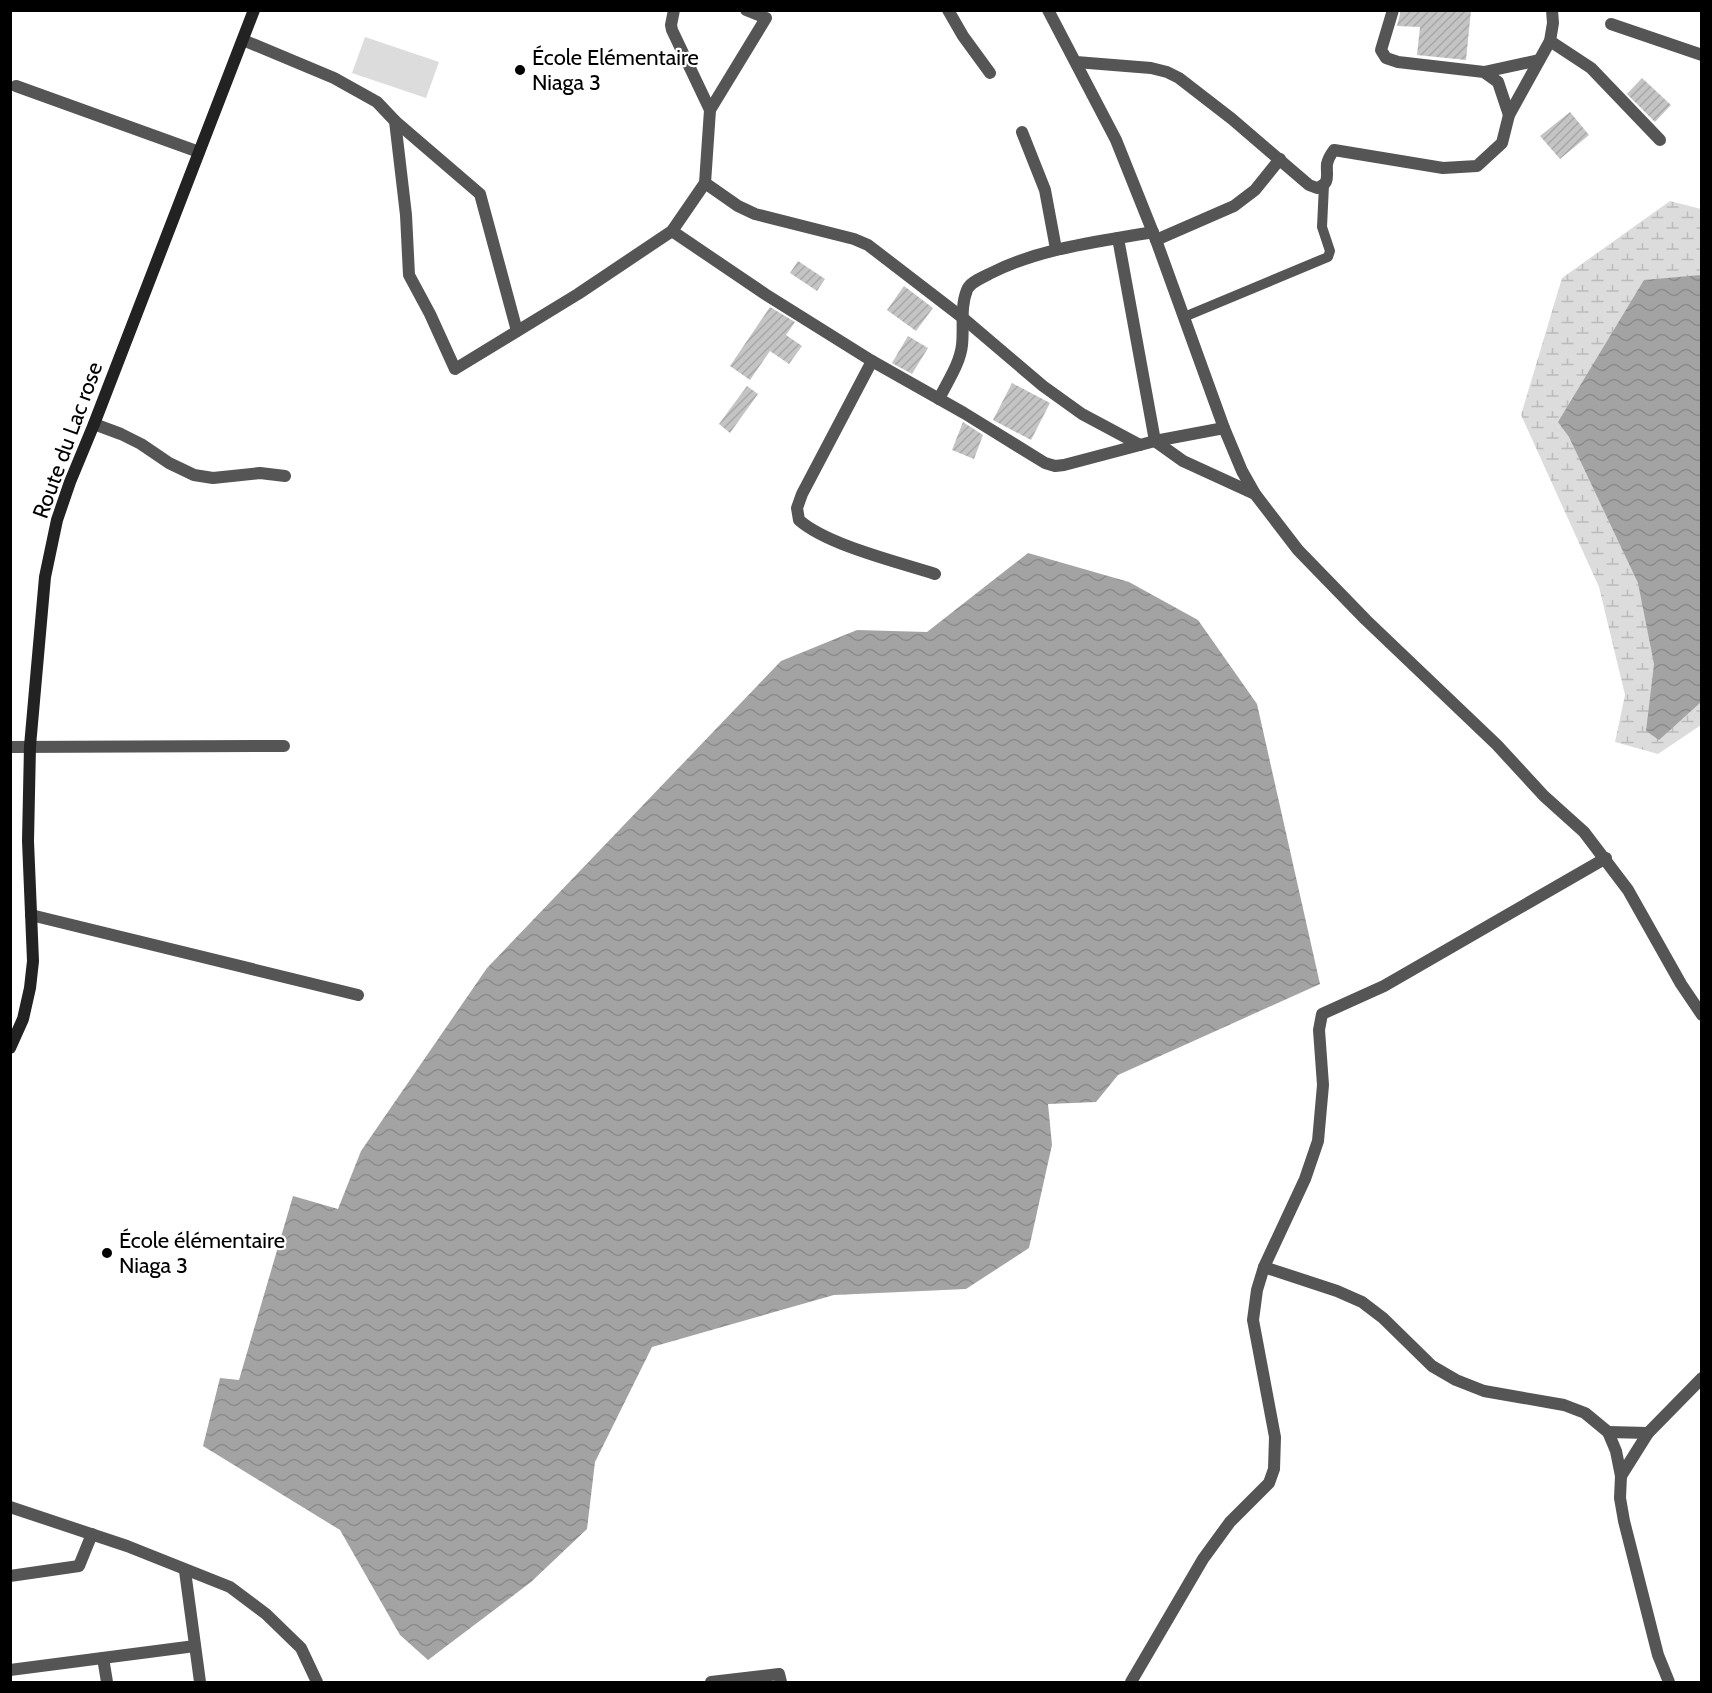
<svg xmlns="http://www.w3.org/2000/svg" width="1712" height="1693" font-family="Cabin,sans-serif">
	<defs>
		<pattern id="wetland-marsh" width="20" height="14" patternUnits="userSpaceOnUse" patternTransform="scale(1.5)"><rect width="20" height="14" fill="#dcdcdc"/><path d="M1 5h8M5 5V1M11 12h8M15 12V8" fill="none" stroke="#bbb"/></pattern>
		<pattern id="water-waves" width="16" height="10" patternUnits="userSpaceOnUse" patternTransform="scale(1.5)"><rect width="16" height="10" fill="#a3a3a3"/><path d="M0 5q4-4 8 0t8 0" fill="none" stroke="#8b8b8b"/></pattern>
		<pattern id="building-hatch" width="6" height="6" patternUnits="userSpaceOnUse" patternTransform="scale(1.5)"><rect width="6" height="6" fill="#c4c4c4"/><path d="M-1 1l2-2M0 6l6-6M5 7l2-2" fill="none" stroke="#a7a7a7"/></pattern>
	</defs>
	<rect width="100%" height="100%" fill="#fff"/>
	<path fill="url(#wetland-marsh)" d="M 1670,201 L 1701,209 L 1701,725 L 1658,754 L 1615,742 L 1625,695 L 1599,587 L 1521,415 L 1562,278 Z"/>
	<path fill="#dcdcdc" d="M 365,37 L 439,62 L 426,98 L 352,73 Z"/>
	<g fill="url(#water-waves)">
		<path d="M 1701,275 L 1701,702 L 1659,740 L 1646,731 L 1654,664 L 1638,583 L 1569,437 L 1558,422 L 1644,280 Z"/>
		<path d="M 1028,553 L 1129,582 L 1198,620 L 1257,704 L 1320,984 L 1118,1075 L 1096,1102 L 1048,1104 L 1052,1145 L 1029,1248 L 966,1289 L 834,1295 L 652,1347 L 595,1462 L 587,1529 L 531,1582 L 428,1660 L 400,1635 L 340,1530 L 203,1446 L 220,1378 L 239,1380 L 293,1196 L 338,1209 L 361,1151 L 487,968 L 781,661 L 857,630 L 927,632 Z"/>
	</g>
	<g fill="url(#building-hatch)">
		<path d="M 1401,10 L 1471,10 L 1466,60 L 1417,55 L 1420,27 L 1397,26 Z"/>
		<path d="M 1642,78 L 1671,105 L 1655,122 L 1627,94 Z"/>
		<path d="M 1570,112 L 1589,135 L 1560,159 L 1540,136 Z"/>
		<path d="M 798,261 L 825,279 L 817,291 L 790,273 Z"/>
		<path d="M 904,286 L 933,308 L 916,331 L 887,310 Z"/>
		<path d="M 770,307 L 795,322 L 786,335 L 802,346 L 789,364 L 770,351 L 750,380 L 730,366 Z"/>
		<path d="M 908,336 L 928,348 L 912,374 L 892,363 Z"/>
		<path d="M 1012,383 L 1050,403 L 1031,440 L 993,420 Z"/>
		<path d="M 747,386 L 758,394 L 730,433 L 719,424 Z"/>
		<path d="M 963,422 L 983,435 L 974,459 L 952,450 Z"/>
	</g>
	<g fill="none" stroke-linecap="round" stroke-linejoin="round">
		<path stroke="#555" stroke-width="10" d="M 1184,317 L 1328,257 L 1330,251 L 1322,227 L 1324,185"/>
		<g stroke="#555" stroke-width="12">
			<path d="M 674,10 L 671,25 L 672,30 L 710,110 L 705,183 L 738,206 L 755,214 L 854,239 L 868,245 L 963,318 L 1043,386 L 1082,414 L 1140,445"/>
			<path d="M 948,10 L 963,36 L 990,73"/>
			<path d="M 1048,10 L 1116,140 L 1156,240 L 1224,428 L 1242,471 L 1255,494 L 1298,550 L 1366,620 L 1497,745 L 1544,796 L 1584,832 L 1628,890 L 1681,984 L 1702,1015"/>
			<path d="M 1393,10 L 1381,50 L 1386,58 L 1398,62 L 1484,72 L 1498,82 L 1509,115"/>
			<path d="M 1611,24 L 1702,55"/>
			<path d="M 243,40 L 334,78 L 377,102 L 395,121 L 480,194 L 517,331"/>
			<path d="M 1550,41 L 1591,68 L 1660,140"/>
			<path d="M 1076,62 L 1151,68 L 1167,72 L 1179,78 L 1232,119 L 1309,185 L 1317,188 C 1331,183 1326,176 1327,164 C 1328,159 1331,154 1334,150 L 1443,168 L 1477,166 L 1502,143 L 1509,115 L 1550,41 L 1553,23 L 1552,10"/>
			<path d="M 1484,72 L 1539,60"/>
			<path d="M 16,86 L 199,152"/>
			<path d="M 710,110 L 766,18 L 746,10"/>
			<path d="M 395,121 L 406,215 L 409,275 L 430,314 L 455,369 L 578,294 L 672,231 L 705,183"/>
			<path d="M 1022,132 L 1045,190 L 1056,249"/>
			<path d="M 672,231 L 765,294 L 872,361 L 964,413 L 1045,463 L 1055,466 L 1064,465 L 1155,441 L 1224,428"/>
			<path d="M 1118,238 L 1155,441 L 1183,461 L 1255,494"/>
			<path d="M 1156,240 L 1234,206 L 1255,190 L 1280,159"/>
			<path d="M 872,361 L 802,494 L 797,508 L 799,520 C 827,545 898,562 935,574"/>
			<path d="M 939,399 C 947,382 960,364 962,345 C 964,327 960,307 967,290 C 970,282 982,278 989,274 C 1040,248 1097,242 1153,232"/>
			<path d="M 94,424 L 121,434 L 141,444 L 169,463 L 194,475 L 213,478 L 260,473 L 285,476"/>
			<path d="M 10,747 L 284,746"/>
			<path d="M 31,915 L 358,995"/>
			<path d="M 1264,1267 L 1305,1179 L 1318,1141 L 1323,1085 L 1319,1030 L 1322,1014 L 1384,986 L 1606,858"/>
			<path d="M 1608,1432 L 1648,1433"/>
			<path d="M 10,1507 L 127,1546 L 230,1587 L 266,1614 L 301,1648 L 317,1682"/>
			<path d="M 185,1571 L 200,1682"/>
			<path d="M 10,1576 L 79,1566 L 92,1534"/>
			<path d="M 103,1658 L 107,1682"/>
			<path d="M 10,1670 L 195,1646"/>
			<path d="M 711,1682 L 779,1674 L 781,1682"/>
			<path d="M 1131,1682 L 1203,1559 L 1230,1522 L 1269,1483 L 1274,1469 L 1275,1437 L 1253,1320 L 1257,1290 L 1264,1267 L 1337,1291 L 1362,1302 L 1383,1318 L 1432,1366 L 1456,1380 L 1484,1391 L 1564,1405 L 1585,1413 L 1608,1432 L 1616,1451 L 1621,1476"/>
			<path d="M 1669,1682 L 1658,1655 L 1624,1521 L 1620,1498 L 1621,1476 L 1648,1433 L 1702,1378"/>
		</g>
		<path stroke="#222" stroke-width="12" d="M 10,1048 L 23,1019 L 30,988 L 33,961 L 28,841 L 30,746 L 45,577 L 57,520 L 70,482 L 94,424 L 254,10"/>
	</g>
	<g fill="#000" stroke="#fff" stroke-width="2">
		<circle cx="520" cy="70" r="6"/>
		<circle cx="107" cy="1253" r="6"/>
	</g>
	<g text-anchor="middle" stroke-width="4.5" stroke-linejoin="round" paint-order="stroke">
		<g font-size="22" fill="#000" stroke="#fff" text-anchor="start">
			<text x="532" y="65">École Elémentaire<tspan x="532" dy="25">Niaga 3</tspan></text>
			<text x="119" y="1248">École élémentaire<tspan x="119" dy="25">Niaga 3</tspan></text>
		</g>
		<g font-size="22" fill="#000" stroke="#fff">
			<text transform="translate(67 440) rotate(-70)" y="8">Route du Lac rose</text>
		</g>
	</g>
	<rect width="1712" height="1693" fill="none" stroke="#000000" stroke-width="24"/>
</svg>
